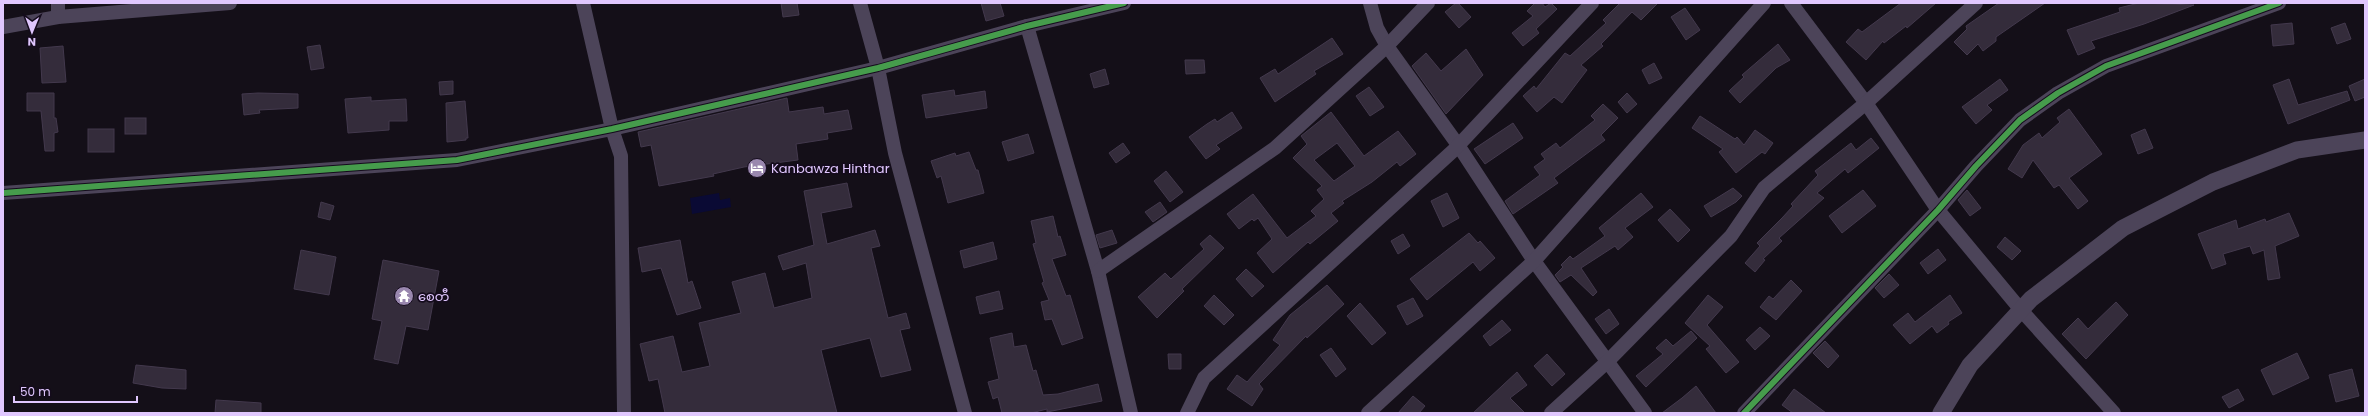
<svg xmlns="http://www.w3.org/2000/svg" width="2368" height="416" font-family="Poppins,'Noto Sans Myanmar',sans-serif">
	<rect width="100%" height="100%" fill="#140f18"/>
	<path fill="#0a0a34" d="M 719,193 L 720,200 L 730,198 L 731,207 L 692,214 L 690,198 Z"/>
	<g fill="#342c3b" stroke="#43394d" fill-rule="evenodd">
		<path d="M 781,3 L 797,3 L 799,15 L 783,17 Z"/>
		<path d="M 981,3 L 1000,3 L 1004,16 L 986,21 Z"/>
		<path d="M 1456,3 L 1458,3 L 1471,17 L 1459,28 L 1445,12 Z"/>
		<path d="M 1535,3 L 1542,3 L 1545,7 L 1551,3 L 1557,9 L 1536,29 L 1539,33 L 1523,46 L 1512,33 L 1533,16 L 1527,11 Z"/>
		<path d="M 1620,3 L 1658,3 L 1641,20 L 1632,12 L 1601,44 L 1603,46 L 1581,65 L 1587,70 L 1562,103 L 1554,97 L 1537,112 L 1523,96 L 1534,86 L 1536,89 L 1565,53 L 1570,56 L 1606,23 L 1603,20 Z"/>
		<path d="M 1901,3 L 1936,3 L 1907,28 L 1906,26 L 1884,43 L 1883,41 L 1866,60 L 1846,42 L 1858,29 L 1862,32 Z"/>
		<path d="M 1999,3 L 2045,3 L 1996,37 L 1996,41 L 1983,51 L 1978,44 L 1967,55 L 1954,42 L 1967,29 L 1966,26 Z"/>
		<path d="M 2139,3 L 2194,5 L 2144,24 L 2091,41 L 2095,48 L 2078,55 L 2067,30 L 2120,12 L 2119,8 Z"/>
		<path d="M 1685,8 L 1700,30 L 1686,40 L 1671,17 Z"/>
		<path d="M 2292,23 L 2294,44 L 2273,46 L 2271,25 Z"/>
		<path d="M 2345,23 L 2351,39 L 2337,44 L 2331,28 Z"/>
		<path d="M 1332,38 L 1343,54 L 1314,71 L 1316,74 L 1275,102 L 1260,78 L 1275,69 L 1278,74 Z"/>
		<path d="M 1778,44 L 1790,60 L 1776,68 L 1740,103 L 1729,91 L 1744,77 L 1742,75 Z"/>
		<path d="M 320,45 L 324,68 L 311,70 L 307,47 Z"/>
		<path d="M 63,46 L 66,82 L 42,83 L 40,48 Z"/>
		<path d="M 1466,49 L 1483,75 L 1446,114 L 1412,66 L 1426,53 L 1441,71 Z"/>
		<path d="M 1185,60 L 1204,60 L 1205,73 L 1186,74 Z"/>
		<path d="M 1654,63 L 1662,78 L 1649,84 L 1642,70 Z"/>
		<path d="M 1105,69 L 1109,84 L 1094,88 L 1090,74 Z"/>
		<path d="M 2000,79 L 2008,90 L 1987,105 L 1992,110 L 1976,124 L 1962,107 Z"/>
		<path d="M 2289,79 L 2298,105 L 2347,91 L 2350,100 L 2288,124 L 2273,85 Z"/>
		<path d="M 2365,79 L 2365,97 L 2355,101 L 2349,86 Z"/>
		<path d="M 453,81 L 453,94 L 440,95 L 439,82 Z"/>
		<path d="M 1369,87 L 1384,107 L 1370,116 L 1356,96 Z"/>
		<path d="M 954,90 L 955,96 L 985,91 L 987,108 L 926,118 L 922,95 Z"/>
		<path d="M 27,93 L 54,93 L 54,118 L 56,118 L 58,132 L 54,133 L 54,151 L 45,151 L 41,111 L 27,111 Z"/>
		<path d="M 258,93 L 298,94 L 298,108 L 259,110 L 260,113 L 244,115 L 242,94 Z"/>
		<path d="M 1627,93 L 1637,104 L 1627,113 L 1618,102 Z"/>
		<path d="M 371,97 L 371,101 L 406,99 L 407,121 L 389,121 L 389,130 L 348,133 L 345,99 Z"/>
		<path d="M 787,98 L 789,112 L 823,107 L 824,114 L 848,110 L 852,129 L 827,133 L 828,139 L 796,144 L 798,160 L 744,167 L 713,174 L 714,176 L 659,186 L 651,145 L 641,147 L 638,132 Z"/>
		<path d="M 465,101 L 468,138 L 466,138 L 466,140 L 447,142 L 446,103 Z"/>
		<path d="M 1603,104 L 1618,118 L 1601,135 L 1605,140 L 1554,178 L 1558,183 L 1513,214 L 1505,201 L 1540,175 L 1534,167 L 1545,159 L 1541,154 L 1556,143 L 1560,148 L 1595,120 L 1591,116 Z"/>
		<path d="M 2069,109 L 2102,154 L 2069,178 L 2088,201 L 2078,209 L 2059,185 L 2054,188 L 2033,160 L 2022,178 L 2008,169 L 2023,145 L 2039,133 L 2042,138 L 2060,122 L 2057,118 Z"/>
		<path d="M 1232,112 L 1242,128 L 1216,145 L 1220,149 L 1206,159 L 1189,137 L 1207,124 L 1215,119 L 1217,122 Z"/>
		<path d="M 1331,112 L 1364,156 L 1398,131 L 1416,154 L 1400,166 L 1397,162 L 1372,182 L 1342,201 L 1344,203 L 1331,213 L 1338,221 L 1310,244 L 1308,242 L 1273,273 L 1257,253 L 1272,239 L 1258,218 L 1254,221 L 1252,219 L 1239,229 L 1227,214 L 1253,194 L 1287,238 L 1316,216 L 1311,211 L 1324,199 L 1317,190 L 1322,186 L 1293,158 L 1307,144 L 1301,136 ZM 1337,143 L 1355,166 L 1334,181 L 1314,160 Z"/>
		<path d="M 1700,116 L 1735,139 L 1737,137 L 1744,145 L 1755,130 L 1773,143 L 1765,154 L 1762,152 L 1736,173 L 1719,152 L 1723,149 L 1692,128 Z"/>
		<rect x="125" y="118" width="21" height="16"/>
		<path d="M 1513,123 L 1523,138 L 1485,164 L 1474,149 Z"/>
		<rect x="88" y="129" width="26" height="23"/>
		<path d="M 2145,129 L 2153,148 L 2138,154 L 2131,135 Z"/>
		<path d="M 1028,134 L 1034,153 L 1008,161 L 1002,142 Z"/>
		<path d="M 1871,138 L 1879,148 L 1848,173 L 1845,169 L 1817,193 L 1824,198 L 1779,238 L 1782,241 L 1763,259 L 1765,260 L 1755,272 L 1745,263 L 1760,246 L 1757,243 L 1782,218 L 1793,206 L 1791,204 L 1818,175 L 1815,171 L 1851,143 L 1856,150 Z"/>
		<path d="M 1123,143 L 1130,153 L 1116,163 L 1109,153 Z"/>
		<path d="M 969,152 L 976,170 L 978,170 L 984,193 L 948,203 L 941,176 L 937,178 L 931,161 L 955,153 L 956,156 Z"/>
		<path d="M 1166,171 L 1183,192 L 1170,202 L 1154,181 Z"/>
		<path d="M 847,183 L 852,207 L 821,213 L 827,244 L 875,230 L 880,246 L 871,248 L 888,318 L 906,313 L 910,328 L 900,330 L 911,370 L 881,377 L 870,338 L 821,350 L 837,413 L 665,413 L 658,379 L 649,381 L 640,344 L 673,336 L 682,372 L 710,366 L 699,323 L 741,313 L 732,282 L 765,273 L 774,308 L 812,298 L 806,263 L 783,270 L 778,256 L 814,245 L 804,191 Z"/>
		<path d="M 1733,188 L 1742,196 L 1736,202 L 1711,217 L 1704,206 Z"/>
		<path d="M 1863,190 L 1876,206 L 1842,233 L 1829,216 Z"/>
		<path d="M 1967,190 L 1981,208 L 1970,216 L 1958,200 Z"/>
		<path d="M 1447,193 L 1459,218 L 1443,227 L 1431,201 Z"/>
		<path d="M 1641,193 L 1653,207 L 1625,228 L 1633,237 L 1618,250 L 1615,246 L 1581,268 L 1597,292 L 1593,296 L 1571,275 L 1560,282 L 1555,275 L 1563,267 L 1561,265 L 1570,256 L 1573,259 L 1605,236 L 1599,228 Z"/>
		<path d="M 321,202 L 334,206 L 330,220 L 318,217 Z"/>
		<path d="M 1160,202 L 1167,212 L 1153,222 L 1145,212 Z"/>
		<path d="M 1670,209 L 1690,230 L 1678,242 L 1658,220 Z"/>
		<path d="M 2289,213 L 2299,236 L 2275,246 L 2280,278 L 2268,280 L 2264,250 L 2253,254 L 2250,246 L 2223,254 L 2226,264 L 2212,269 L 2198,234 L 2236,220 L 2238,229 L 2265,219 L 2266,222 Z"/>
		<path d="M 1053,216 L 1058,237 L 1060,236 L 1066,255 L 1052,259 L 1066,296 L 1070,295 L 1083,338 L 1062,345 L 1052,319 L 1045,320 L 1041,302 L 1049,300 L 1042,283 L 1044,282 L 1033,244 L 1036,243 L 1031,221 Z"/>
		<path d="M 1112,230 L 1117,243 L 1100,248 L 1096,235 Z"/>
		<path d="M 1469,233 L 1478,243 L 1480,241 L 1495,258 L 1480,271 L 1473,262 L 1427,300 L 1410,279 Z"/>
		<path d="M 1403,234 L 1410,246 L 1398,254 L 1391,241 Z"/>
		<path d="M 1210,235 L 1224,248 L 1182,289 L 1184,291 L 1157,318 L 1138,297 L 1165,273 L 1171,279 L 1204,249 L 1200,244 Z"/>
		<path d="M 2005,237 L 2021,251 L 2012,260 L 1997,247 Z"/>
		<path d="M 680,240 L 688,283 L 692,281 L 701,308 L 677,315 L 661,268 L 642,272 L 638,248 Z"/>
		<path d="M 993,242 L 997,259 L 964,268 L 960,251 Z"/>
		<path d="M 1938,249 L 1946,260 L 1928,274 L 1920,263 Z"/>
		<path d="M 301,250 L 336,257 L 329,295 L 294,289 Z"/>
		<path d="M 383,260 L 439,271 L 428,330 L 406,326 L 398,364 L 374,359 L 382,321 L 372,319 Z"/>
		<path d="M 1246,269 L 1264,286 L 1252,297 L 1236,279 Z"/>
		<path d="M 1889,274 L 1899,285 L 1884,298 L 1875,288 Z"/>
		<path d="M 1791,280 L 1802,291 L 1776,320 L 1760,307 L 1769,296 L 1773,299 Z"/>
		<path d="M 1327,285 L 1344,304 L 1307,338 L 1306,336 L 1259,384 L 1263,389 L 1252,406 L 1227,389 L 1237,375 L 1247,382 L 1280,345 L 1273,340 L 1290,315 Z"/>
		<path d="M 999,291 L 1003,309 L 980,314 L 976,297 Z"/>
		<path d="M 1214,295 L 1234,315 L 1224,325 L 1204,306 Z"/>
		<path d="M 1708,295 L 1723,307 L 1707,325 L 1739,362 L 1726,373 L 1706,349 L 1710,346 L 1685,323 Z"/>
		<path d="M 1950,295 L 1962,313 L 1948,322 L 1949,324 L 1937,333 L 1932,326 L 1910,344 L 1893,325 L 1908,313 L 1915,322 Z"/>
		<path d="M 1413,298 L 1423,316 L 1407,325 L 1397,306 Z"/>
		<path d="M 2116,302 L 2128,315 L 2086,359 L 2062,334 L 2078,318 L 2088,329 Z"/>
		<path d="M 1360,303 L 1386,333 L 1372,345 L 1347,316 Z"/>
		<path d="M 1609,309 L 1619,324 L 1606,334 L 1595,319 Z"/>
		<path d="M 1502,320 L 1511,330 L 1490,346 L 1483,336 Z"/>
		<path d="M 1760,327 L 1770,336 L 1755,350 L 1746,340 Z"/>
		<path d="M 1691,331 L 1697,338 L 1646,387 L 1636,376 L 1663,354 L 1656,348 L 1666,339 L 1673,346 Z"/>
		<path d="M 1012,333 L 1014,347 L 1026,345 L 1033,371 L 1036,370 L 1043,395 L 1058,394 L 1098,384 L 1102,401 L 1047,412 L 1047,409 L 1031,413 L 1002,413 L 998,397 L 993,399 L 988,382 L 999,379 L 990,338 Z"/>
		<path d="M 1825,341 L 1839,356 L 1828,368 L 1813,353 Z"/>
		<path d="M 1331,348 L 1346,369 L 1336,377 L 1320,355 Z"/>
		<path d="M 2297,353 L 2309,378 L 2273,395 L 2261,370 Z"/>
		<path d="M 1168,354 L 1181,354 L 1181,369 L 1169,369 Z"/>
		<path d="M 1547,354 L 1565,374 L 1552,386 L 1534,366 Z"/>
		<path d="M 136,365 L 186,370 L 186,389 L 162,388 L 133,383 Z"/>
		<path d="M 2352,369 L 2359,396 L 2336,402 L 2329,375 Z"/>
		<path d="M 1517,372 L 1527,385 L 1510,398 L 1525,413 L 1473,413 Z"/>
		<path d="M 1696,386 L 1716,413 L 1662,413 L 1682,398 Z"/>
		<path d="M 1794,389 L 1826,413 L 1793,413 L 1782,405 Z"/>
		<path d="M 2238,389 L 2244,400 L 2229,408 L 2222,397 Z"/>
		<path d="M 1413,396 L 1425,406 L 1419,413 L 1398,413 Z"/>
		<path d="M 216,400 L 261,403 L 261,413 L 215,413 Z"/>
	</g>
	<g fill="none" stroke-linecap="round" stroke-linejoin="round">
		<g stroke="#4c4459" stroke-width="14">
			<path d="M 58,3 L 58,17"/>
			<path d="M 583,3 L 612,129 L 621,156 L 624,413"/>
			<path d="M 860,3 L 878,68 L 895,153 L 965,413"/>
			<path d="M 1370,3 L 1377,28 L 1387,46 L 1458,145 L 1534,261 L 1645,413"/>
			<path d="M 1791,3 L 1866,103 L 1938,210 L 2021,310 L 2114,413"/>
			<path d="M 1027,26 L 1098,271 L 1131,413"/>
			<path d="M 3,27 L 58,17 L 230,3"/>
			<path d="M 3,193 L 457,160 L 612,129 L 878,68 L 1027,26 L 1124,3"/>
			<path d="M 1098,271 L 1275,148 L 1387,46 L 1428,3"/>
			<path d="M 1187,413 L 1204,378 L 1454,150 L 1592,3"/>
			<path d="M 1368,413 L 1534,261 L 1764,3"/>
			<path d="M 1551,413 L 1608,361 L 1731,236 L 1764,188 L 1866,103 L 1976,3"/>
			<path d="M 1744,413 L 1938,210 L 1976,166 L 2020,120 L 2058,93 L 2106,66 L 2279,3"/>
		</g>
		<path stroke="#4c4459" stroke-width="17" d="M 1941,413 L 1970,365 L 2031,299 L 2123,228 L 2213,182 L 2297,150 L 2365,140"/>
		<defs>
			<g id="cycleway">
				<path d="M 3,193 L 457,160 L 612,129 L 878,68 L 1027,26 L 1124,3"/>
				<path d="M 1744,413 L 1938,210 L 1976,166 L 2020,120 L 2058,93 L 2106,66 L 2279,3"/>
			</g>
		</defs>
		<use href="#cycleway" stroke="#140b1c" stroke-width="8"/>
		<use href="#cycleway" stroke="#469c4c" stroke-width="6"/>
	</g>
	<defs>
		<symbol id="hotel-disc" viewBox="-11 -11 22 22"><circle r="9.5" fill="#9987ae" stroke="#140b1c"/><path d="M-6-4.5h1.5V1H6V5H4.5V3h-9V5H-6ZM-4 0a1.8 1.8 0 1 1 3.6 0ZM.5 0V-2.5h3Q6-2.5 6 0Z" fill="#fff"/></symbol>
		<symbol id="temple-disc" viewBox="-11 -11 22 22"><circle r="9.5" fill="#9987ae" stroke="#140b1c"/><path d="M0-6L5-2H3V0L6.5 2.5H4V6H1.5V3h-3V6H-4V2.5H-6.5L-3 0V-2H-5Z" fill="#fff"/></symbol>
	</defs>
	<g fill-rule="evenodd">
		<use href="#hotel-disc" x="746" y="157" width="22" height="22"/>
		<use href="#temple-disc" x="393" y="285" width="22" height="22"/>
	</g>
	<g text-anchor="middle" stroke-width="3.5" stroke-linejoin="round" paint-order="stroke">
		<g font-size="13" fill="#e0c7fe" stroke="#140b1c" text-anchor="start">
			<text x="771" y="173">Kanbawza Hinthar</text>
			<text x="418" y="301">စေတီ</text>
		</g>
	</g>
	<rect width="2368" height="416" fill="none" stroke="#e0c7fe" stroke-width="8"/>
	<g transform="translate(32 32) rotate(181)" stroke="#140b1c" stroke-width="3" paint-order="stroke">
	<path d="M0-3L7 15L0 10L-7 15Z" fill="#e0c7fe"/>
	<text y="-6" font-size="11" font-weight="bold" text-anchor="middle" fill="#e0c7fe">N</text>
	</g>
	<path d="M14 396v6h123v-6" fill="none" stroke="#e0c7fe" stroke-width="2"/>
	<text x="20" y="396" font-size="12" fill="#e0c7fe" stroke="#140b1c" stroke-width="3" paint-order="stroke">50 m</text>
</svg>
